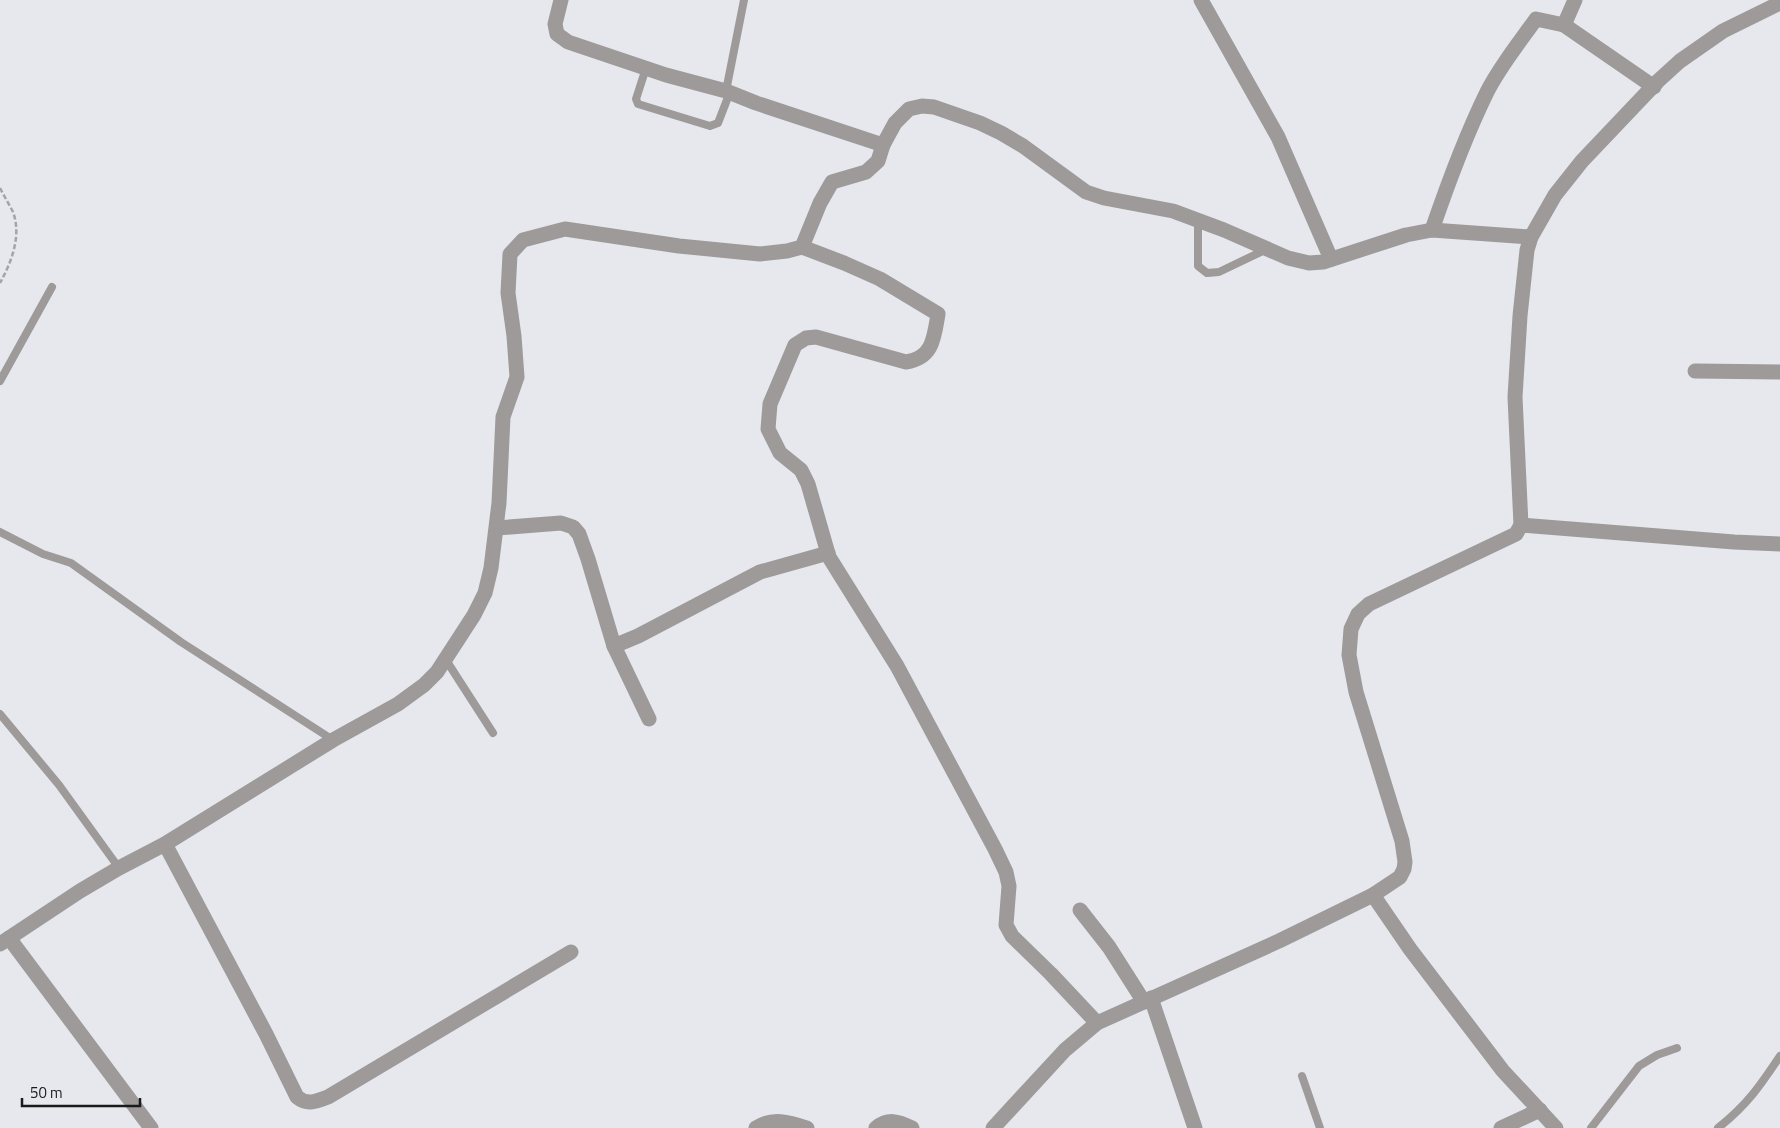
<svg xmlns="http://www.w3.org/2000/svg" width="1780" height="1128" font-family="'Titillium Web',sans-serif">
	<rect width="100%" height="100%" fill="#e6e8ed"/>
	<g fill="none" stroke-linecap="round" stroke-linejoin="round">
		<path stroke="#a3a4a8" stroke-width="2.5" stroke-dasharray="5 2.5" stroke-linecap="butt" d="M 0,188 C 4,196 9,204 13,212 C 22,236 11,263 0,283"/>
		<g stroke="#9d9a99" stroke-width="8">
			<path d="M 646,68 L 636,99 L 638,104 L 710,126 L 718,123 L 730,92"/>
			<path d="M 726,91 L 744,0"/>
			<path d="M 1198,220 L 1198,266 L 1207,273 L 1219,272 L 1267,249"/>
			<path d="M 0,381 L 52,287"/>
			<path d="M 0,532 L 43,554 L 71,563 L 181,642 L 333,740"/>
			<path d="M 446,660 L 493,733"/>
			<path d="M 0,714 L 59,785 L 119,868"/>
			<path d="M 1302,1076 L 1320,1128"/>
			<path d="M 1591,1128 L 1639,1066 L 1657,1055 L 1677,1048"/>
			<path d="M 1718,1128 C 1747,1105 1760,1086 1780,1056"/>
		</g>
		<g stroke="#9d9a99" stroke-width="15">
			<path d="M 561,0 L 555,24 L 557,34 L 568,42 L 666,75 L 726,91 L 756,103 L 883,145"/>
			<path d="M 1201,0 L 1278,137 L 1331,259"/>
			<path d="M 1564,25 L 1575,0"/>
			<path d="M 1432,230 C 1448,183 1465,137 1487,92 C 1500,66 1519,43 1536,19 L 1564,25 L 1654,87"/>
			<path d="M 802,247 L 844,263 L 880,279 L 938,314 C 934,338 933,358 906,362 L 816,337 L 806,338 L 795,345 L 770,404 L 768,429 L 780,453 L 801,470 L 808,484 L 829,557 L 897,666 L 995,849 L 1006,872 L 1009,886 L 1006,925 L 1012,936 L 1051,974 L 1097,1023"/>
			<path d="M 1695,371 L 1780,372"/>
			<path d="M 1521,525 L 1734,542 L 1780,544"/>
			<path d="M 497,528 L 561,523 L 573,527 L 579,534 L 588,559 L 614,646 L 649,719"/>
			<path d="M 614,646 L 638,636 L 760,572 L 828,553"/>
			<path d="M 165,844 L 266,1034 L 297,1097 C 308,1106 317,1101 328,1097 L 571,952"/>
			<path d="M 1373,895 L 1410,949 L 1503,1071 L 1556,1128"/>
			<path d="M 1080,910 L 1109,947 L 1144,1002"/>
			<path d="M 9,938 L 151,1128"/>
			<path d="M 0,944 L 80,891 L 119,868 L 165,844 L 333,740 L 398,704 L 424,685 L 437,672 L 474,615 L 485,593 L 491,568 L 499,503 L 503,417 L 517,377 L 514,336 L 508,293 L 510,254 L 523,240 L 565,229 L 679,246 L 760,254 L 787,251 L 802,247 L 820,203 L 832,182 L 866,172 L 878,161 L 883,145 L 895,123 L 909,109 L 922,106 L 934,107 L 980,123 L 1001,133 L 1023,146 L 1086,192 L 1104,198 L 1173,211 L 1224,230 L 1288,258 L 1309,263 L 1323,262 L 1406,235 L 1432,230 L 1531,237"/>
			<path d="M 1151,998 L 1195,1128"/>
			<path d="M 756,1128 C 772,1117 789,1122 807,1128"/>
			<path d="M 876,1128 C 888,1118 898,1121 912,1128"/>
			<path d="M 993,1128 L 1065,1050 L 1097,1023 L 1279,941 L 1373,895 L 1400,877 L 1404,869 L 1405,862 L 1402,841 L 1356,692 L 1349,655 L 1351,629 L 1358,614 L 1369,604 L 1516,534 L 1521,525 L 1515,397 L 1520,316 L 1527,250 L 1531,237 L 1555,195 L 1582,161 L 1658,81 L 1680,61 L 1723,31 L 1780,3"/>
			<path d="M 1501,1128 L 1540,1110"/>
		</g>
	</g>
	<path d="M22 1098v8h118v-8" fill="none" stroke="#191a1b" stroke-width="2.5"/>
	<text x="30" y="1098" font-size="15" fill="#191a1b" stroke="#e6e8ed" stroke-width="4" paint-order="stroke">50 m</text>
</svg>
